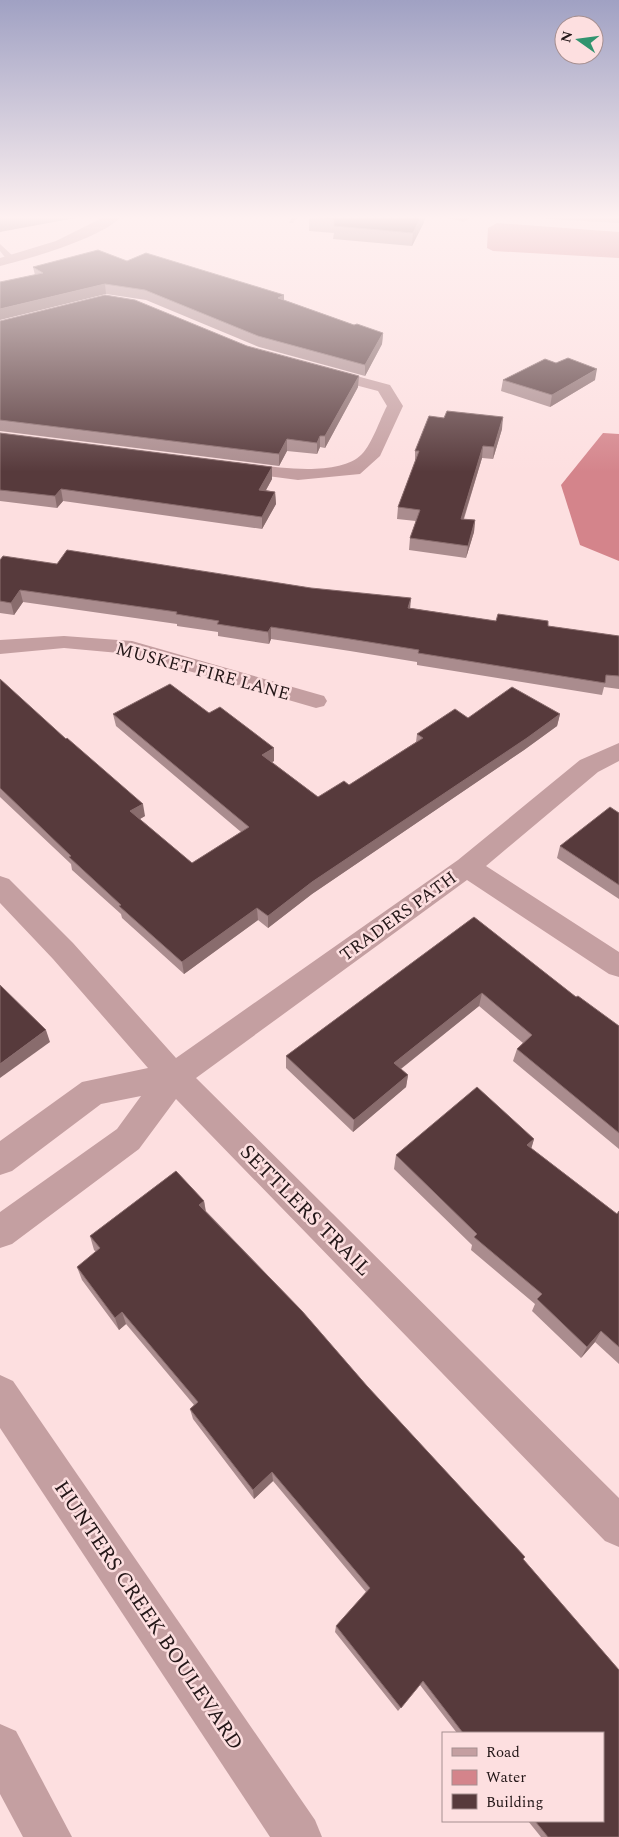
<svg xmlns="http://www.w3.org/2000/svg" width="619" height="1837" font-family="Spectral,serif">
	<rect width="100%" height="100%" fill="#fddfe0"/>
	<g fill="#d4848b">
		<path d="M 497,223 L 619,232 L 619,258 L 493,251 L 487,248 L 488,228 Z"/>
		<path d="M 603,433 L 619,434 L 619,561 L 580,545 L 561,485 Z"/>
	</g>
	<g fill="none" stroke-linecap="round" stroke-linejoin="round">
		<g fill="#c49fa1" fill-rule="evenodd">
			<path d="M 293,215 L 299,215 L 293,223 L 289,223 Z"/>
			<path d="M 436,215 L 463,218 L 467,215 L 475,215 L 464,222 Z"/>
			<path d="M 0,244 L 14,257 L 14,261 L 8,261 L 0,251 Z"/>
		</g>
		<g fill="#c49fa1" fill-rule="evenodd">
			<path d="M 108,215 L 123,215 C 105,237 29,259 0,266 L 0,258 L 56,241 Z"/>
			<path d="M 541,215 L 619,215 L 619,223 L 547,219 Z"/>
			<path d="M 323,367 L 390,385 L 403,406 L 380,456 L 360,474 L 298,480 L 229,471 L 226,467 L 229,463 L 235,462 C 267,466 338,479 362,454 C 372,444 380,419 387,406 L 378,391 L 317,375 L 315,372 Z"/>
			<path d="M 64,636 L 132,641 L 324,696 L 327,701 L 324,706 L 316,708 L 130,654 L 64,648 L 0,654 L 0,640 Z"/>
			<path d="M 619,743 L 619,761 L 598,772 L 486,866 L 619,952 L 619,977 L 609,974 L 467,880 L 196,1078 L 619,1498 L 619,1547 L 605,1541 L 176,1099 L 139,1149 L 12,1244 L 0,1248 L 0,1212 L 117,1129 L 141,1096 L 101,1104 L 12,1171 L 0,1175 L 0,1141 L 82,1082 L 148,1068 L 53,959 L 0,903 L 0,876 L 9,879 L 73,943 L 176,1058 L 458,860 L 580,760 Z"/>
		</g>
		<g fill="#c49fa1" fill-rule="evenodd">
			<path d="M 0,1375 L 13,1381 L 315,1820 L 322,1837 L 270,1837 L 0,1428 Z"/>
			<path d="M 0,1724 L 16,1731 L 72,1837 L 23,1837 L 0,1794 Z"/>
		</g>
	</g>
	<g fill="#aa8c8e">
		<path d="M 311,215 L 425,215 L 424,222 L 412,246 L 333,239 L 334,233 L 309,231 L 309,218 Z"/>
		<path d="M 127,261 L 284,295 L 284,300 L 354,325 L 383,333 L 382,344 L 365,376 L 259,347 L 146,300 L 106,294 L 35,275 L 33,267 Z"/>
		<path d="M 0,321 L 247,346 L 358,387 L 325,448 L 320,447 L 317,454 L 287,451 L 279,466 L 0,431 Z"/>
		<path d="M 503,380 L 595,380 L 550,407 L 501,391 Z"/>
		<path d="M 502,429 L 493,459 L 482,458 L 464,519 L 475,520 L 474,532 L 466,558 L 409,550 L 410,538 L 416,521 L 397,519 L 398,507 L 415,462 L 415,451 Z"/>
		<path d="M 0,433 L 272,467 L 272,479 L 266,490 L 275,492 L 276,504 L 262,529 L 63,501 L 57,508 L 0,501 Z"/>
		<path d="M 0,560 L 57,564 L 410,608 L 496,621 L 548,626 L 619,636 L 619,689 L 604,687 L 602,695 L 417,665 L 417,662 L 350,651 L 271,639 L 269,644 L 218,636 L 218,632 L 177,626 L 177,624 L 23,602 L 14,615 L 0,613 Z"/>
		<path d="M 0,679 L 145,816 L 140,819 L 192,863 L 241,832 L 116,726 L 113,714 L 209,713 L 274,761 L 272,762 L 318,797 L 349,785 L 416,742 L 417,734 L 468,718 L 560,714 L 557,726 L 524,750 L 312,894 L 268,928 L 258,920 L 184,974 L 122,918 L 121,914 L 72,870 L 71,864 L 0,797 Z"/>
		<path d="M 619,813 L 619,899 L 557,858 L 560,846 Z"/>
		<path d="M 474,917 L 576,997 L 619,1026 L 619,1149 L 513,1061 L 517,1049 L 523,1043 L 479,1006 L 401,1069 L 408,1075 L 406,1087 L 353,1132 L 286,1068 L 286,1056 Z"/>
		<path d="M 534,1139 L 531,1148 L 617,1214 L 619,1211 L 619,1364 L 595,1342 L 581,1358 L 532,1311 L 535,1304 L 471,1250 L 472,1245 L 394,1169 L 396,1155 Z"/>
		<path d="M 176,1171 L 204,1201 L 206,1211 L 302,1311 L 367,1386 L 525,1557 L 523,1559 L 619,1670 L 619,1837 L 541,1837 L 528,1821 L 603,1821 L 603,1733 L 457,1733 L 420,1685 L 398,1711 L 335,1632 L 336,1626 L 366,1592 L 273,1481 L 254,1499 L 193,1419 L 190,1409 L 194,1405 L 126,1324 L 119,1330 L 82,1280 L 77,1267 L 96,1252 L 94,1250 L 90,1236 Z"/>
	</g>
	<g fill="#896c6d">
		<path d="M 20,215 L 74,215 L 75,218 L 0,232 L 0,219 Z"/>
		<path d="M 422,215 L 425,215 L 424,222 L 412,246 L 413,233 Z"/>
		<path d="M 105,284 L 106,294 L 0,320 L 0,309 Z"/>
		<path d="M 284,295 L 284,306 L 278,298 Z"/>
		<path d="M 383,333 L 382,344 L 365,376 L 365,365 Z"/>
		<path d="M 597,369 L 595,380 L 550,407 L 552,395 Z"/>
		<path d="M 359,376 L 358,387 L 325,448 L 325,436 Z"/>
		<path d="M 503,417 L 502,429 L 493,459 L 494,447 Z"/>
		<path d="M 320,436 L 320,447 L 317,454 L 317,443 Z"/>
		<path d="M 287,439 L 287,451 L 279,466 L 279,454 Z"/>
		<path d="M 483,446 L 482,458 L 460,530 L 461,519 Z"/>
		<path d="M 272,467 L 272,479 L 260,501 L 259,490 Z"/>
		<path d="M 61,489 L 63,501 L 57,508 L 55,496 Z"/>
		<path d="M 275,492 L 276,504 L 262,529 L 262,517 Z"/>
		<path d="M 475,520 L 474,532 L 466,558 L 468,546 Z"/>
		<path d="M 20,590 L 23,602 L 14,615 L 11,603 Z"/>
		<path d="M 411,598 L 410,610 L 408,608 Z"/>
		<path d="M 271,627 L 271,639 L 269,644 L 268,632 Z"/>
		<path d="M 560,714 L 557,726 L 524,750 L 312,894 L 268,928 L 268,916 L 312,882 Z"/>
		<path d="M 274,748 L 274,761 L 263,767 L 262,755 Z"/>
		<path d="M 143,804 L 145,816 L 133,823 L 130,811 Z"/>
		<path d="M 257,908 L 258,920 L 184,974 L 182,962 Z"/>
		<path d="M 482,993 L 479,1006 L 393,1075 L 394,1063 Z"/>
		<path d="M 46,1030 L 50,1042 L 0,1078 L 0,1064 Z"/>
		<path d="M 408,1075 L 406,1087 L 353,1132 L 354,1120 Z"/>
		<path d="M 534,1139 L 530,1153 L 527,1145 Z"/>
		<path d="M 204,1201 L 206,1215 L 199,1205 Z"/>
		<path d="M 122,1312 L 126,1324 L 119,1330 L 115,1318 Z"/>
		<path d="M 601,1331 L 595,1342 L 581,1358 L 587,1347 Z"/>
		<path d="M 272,1472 L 273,1481 L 254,1499 L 253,1490 Z"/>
	</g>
	<g fill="#573a3c" stroke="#896c6d">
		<path d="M 0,215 L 20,215 L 0,219 Z"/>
		<path d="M 311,215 L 422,215 L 413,233 L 334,226 L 334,220 L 309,218 Z"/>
		<path d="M 98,250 L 127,261 L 146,253 L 284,295 L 278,298 L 354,325 L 357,324 L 383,333 L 365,365 L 258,336 L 145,290 L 105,284 L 0,309 L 0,282 L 43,273 L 33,267 Z"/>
		<path d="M 105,295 L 135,300 L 247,346 L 359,376 L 325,436 L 320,436 L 317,443 L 287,439 L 279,454 L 0,420 L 0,321 Z"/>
		<path d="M 568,358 L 597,369 L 552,395 L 503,380 L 545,359 L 556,363 Z"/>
		<path d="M 447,411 L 503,417 L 494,447 L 483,446 L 461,519 L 475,520 L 468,546 L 410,538 L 420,510 L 398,507 L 419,451 L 415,451 L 429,416 L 444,418 Z"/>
		<path d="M 0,433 L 272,467 L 259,490 L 275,492 L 262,517 L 61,489 L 55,496 L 0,490 Z"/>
		<path d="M 67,550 L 311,588 L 411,598 L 408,608 L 496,621 L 498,614 L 548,621 L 548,626 L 619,636 L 619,676 L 606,675 L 605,683 L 418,653 L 419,650 L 350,639 L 271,627 L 268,632 L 217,624 L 219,621 L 176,614 L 177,612 L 20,590 L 11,603 L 0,601 L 0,560 L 3,556 L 57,564 Z"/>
		<path d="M 0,679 L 66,739 L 67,738 L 143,804 L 130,811 L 192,863 L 249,827 L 113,714 L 170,684 L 209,713 L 220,707 L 274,748 L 262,755 L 318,797 L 344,781 L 349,785 L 423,738 L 417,734 L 455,709 L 468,718 L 512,687 L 560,714 L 527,738 L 312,882 L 268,916 L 257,908 L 182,962 L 119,906 L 121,905 L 69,857 L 71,856 L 0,788 Z"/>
		<path d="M 610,807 L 619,813 L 619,885 L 560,846 Z"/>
		<path d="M 474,917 L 576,997 L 578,996 L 619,1026 L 619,1133 L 517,1049 L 532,1035 L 482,993 L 394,1063 L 408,1075 L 354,1120 L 286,1056 Z"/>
		<path d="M 0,985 L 46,1030 L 0,1064 Z"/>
		<path d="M 477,1087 L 534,1139 L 527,1145 L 617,1214 L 619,1211 L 619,1347 L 601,1331 L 587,1347 L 537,1299 L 542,1294 L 474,1237 L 477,1234 L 396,1155 Z"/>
		<path d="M 176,1171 L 204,1201 L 199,1205 L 302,1311 L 367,1386 L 525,1557 L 523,1559 L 619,1670 L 619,1837 L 548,1837 L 535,1821 L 603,1821 L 603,1733 L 463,1733 L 423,1681 L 401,1708 L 336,1626 L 370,1588 L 272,1472 L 253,1490 L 190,1409 L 198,1402 L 122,1312 L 115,1318 L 77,1267 L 100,1248 L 90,1236 Z"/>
	</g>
	<linearGradient id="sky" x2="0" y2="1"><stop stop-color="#a0a1c3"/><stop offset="0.46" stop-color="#fef1f1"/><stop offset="1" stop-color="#fef1f1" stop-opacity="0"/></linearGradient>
	<rect width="619" height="472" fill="url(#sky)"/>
	<g text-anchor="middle" stroke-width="5" stroke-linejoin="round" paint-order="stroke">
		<g font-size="18" fill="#241718" stroke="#fddfe0">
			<text transform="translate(203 671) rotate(15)" y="6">MUSKET FIRE LANE</text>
			<text transform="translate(398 916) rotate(-36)" y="6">TRADERS PATH</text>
		</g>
		<g font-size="21" fill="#241718" stroke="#fddfe0">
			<text transform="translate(306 1210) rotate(45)" y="7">SETTLERS TRAIL</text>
			<text transform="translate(149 1615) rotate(56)" y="7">HUNTERS CREEK BOULEVARD</text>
		</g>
	</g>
	<rect x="442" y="1732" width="162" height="90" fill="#fddfe0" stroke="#a68f90"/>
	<rect x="452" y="1748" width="25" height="8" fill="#c49fa1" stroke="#a68f90"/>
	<text x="486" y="1757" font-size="15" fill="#241718">Road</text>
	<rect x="452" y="1770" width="25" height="15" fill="#d4848b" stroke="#a68f90"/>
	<text x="486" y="1782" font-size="15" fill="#241718">Water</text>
	<rect x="452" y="1794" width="25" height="15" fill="#573a3c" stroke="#a68f90"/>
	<text x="486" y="1807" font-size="15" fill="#241718">Building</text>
	<g transform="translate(579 40) rotate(284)"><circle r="24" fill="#fddfe0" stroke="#a68f90"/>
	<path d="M0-4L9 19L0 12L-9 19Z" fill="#31946f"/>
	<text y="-8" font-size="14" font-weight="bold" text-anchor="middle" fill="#241718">N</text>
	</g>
</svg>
